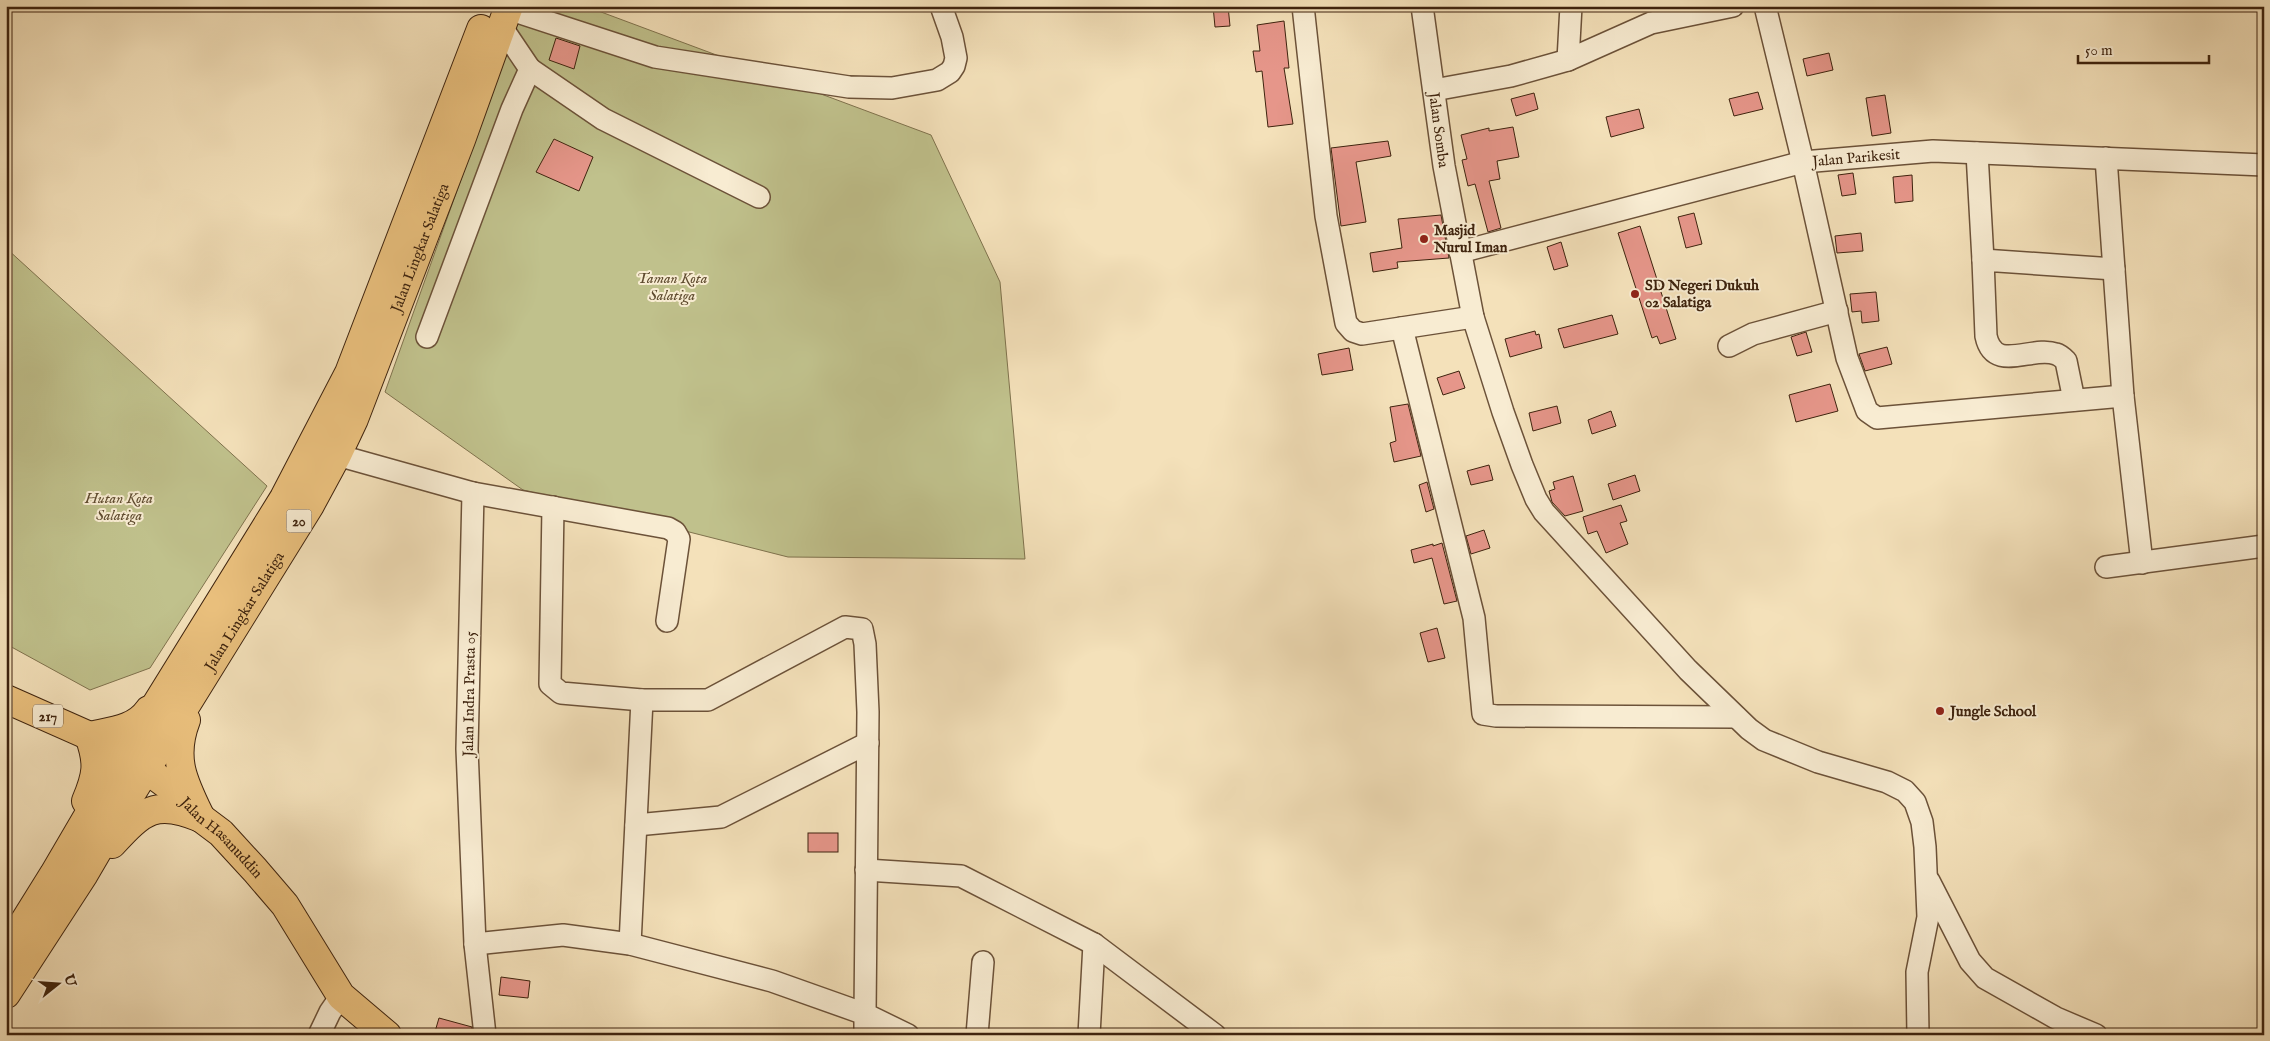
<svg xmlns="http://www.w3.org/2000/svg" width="2270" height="1041" font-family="'IM FELL English',serif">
	<rect width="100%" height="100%" fill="#f4e1ba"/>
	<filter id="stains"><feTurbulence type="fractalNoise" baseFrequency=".004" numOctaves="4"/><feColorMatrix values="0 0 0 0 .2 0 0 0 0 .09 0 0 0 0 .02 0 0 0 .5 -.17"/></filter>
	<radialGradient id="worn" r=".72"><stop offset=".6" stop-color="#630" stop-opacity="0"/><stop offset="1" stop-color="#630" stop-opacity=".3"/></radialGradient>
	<g fill="#c0c18c" stroke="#7f724d">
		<path d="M 523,6 L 585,6 L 931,135 L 1000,282 L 1025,559 L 788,557 L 523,490 L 385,392 Z"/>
		<path d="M 6,248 L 267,486 L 150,668 L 90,690 L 6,644 Z"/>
	</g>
	<g fill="#e6968a" stroke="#3e230e">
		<path d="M 1213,6 L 1228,6 L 1230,26 L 1215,27 Z"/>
		<path d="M 1284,21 L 1289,68 L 1284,68 L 1293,124 L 1268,127 L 1262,71 L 1256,72 L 1253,51 L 1260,51 L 1257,25 Z"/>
		<path d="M 556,38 L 580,46 L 574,69 L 549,60 Z"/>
		<path d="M 1829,53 L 1833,70 L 1807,76 L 1803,59 Z"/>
		<path d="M 1758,92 L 1763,109 L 1734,116 L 1729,99 Z"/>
		<path d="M 1534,93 L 1538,109 L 1516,116 L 1511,99 Z"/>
		<path d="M 1885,95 L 1891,133 L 1872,136 L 1866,98 Z"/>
		<path d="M 1639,109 L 1644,128 L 1611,137 L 1606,117 Z"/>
		<path d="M 1513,127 L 1519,157 L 1497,161 L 1500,179 L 1489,181 L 1501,228 L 1488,232 L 1475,184 L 1468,186 L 1462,160 L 1467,159 L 1461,135 L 1489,128 L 1489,131 Z"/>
		<path d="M 554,139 L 593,157 L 579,191 L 536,172 Z"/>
		<path d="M 1388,141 L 1391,156 L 1356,162 L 1366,222 L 1341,226 L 1331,148 Z"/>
		<path d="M 1853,173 L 1856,194 L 1842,196 L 1838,175 Z"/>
		<path d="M 1912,175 L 1913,201 L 1895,203 L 1893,177 Z"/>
		<path d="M 1694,213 L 1702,244 L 1686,248 L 1678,217 Z"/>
		<path d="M 1441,215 L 1449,258 L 1397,262 L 1398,268 L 1373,272 L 1370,253 L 1402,248 L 1398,219 Z"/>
		<path d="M 1640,226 L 1676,339 L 1660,344 L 1657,336 L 1652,338 L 1618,233 Z"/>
		<path d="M 1861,233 L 1863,251 L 1837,253 L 1835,236 Z"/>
		<path d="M 1561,242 L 1568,266 L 1554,270 L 1547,247 Z"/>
		<path d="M 1876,292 L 1879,321 L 1862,323 L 1861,311 L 1852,312 L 1850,294 Z"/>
		<path d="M 1612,315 L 1618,334 L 1564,348 L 1558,329 Z"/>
		<path d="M 1535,331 L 1536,335 L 1539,334 L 1542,348 L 1510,357 L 1505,339 Z"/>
		<path d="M 1806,332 L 1812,352 L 1797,356 L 1791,337 Z"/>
		<path d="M 1887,347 L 1892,364 L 1865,371 L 1859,354 Z"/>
		<path d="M 1349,348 L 1353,370 L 1322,375 L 1318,354 Z"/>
		<path d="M 1459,371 L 1465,388 L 1443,395 L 1437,378 Z"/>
		<path d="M 1830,384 L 1838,411 L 1796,422 L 1789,395 Z"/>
		<path d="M 1408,404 L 1421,456 L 1394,462 L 1390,443 L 1396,441 L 1390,407 Z"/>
		<path d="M 1557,406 L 1561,423 L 1533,431 L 1529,413 Z"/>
		<path d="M 1611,411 L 1616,426 L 1592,434 L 1588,420 Z"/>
		<path d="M 1489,465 L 1493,480 L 1471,485 L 1467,471 Z"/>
		<path d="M 1635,475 L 1640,491 L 1613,500 L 1608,484 Z"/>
		<path d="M 1573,476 L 1583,511 L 1565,516 L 1552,502 L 1549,491 L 1555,489 L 1553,482 Z"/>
		<path d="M 1427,482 L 1434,509 L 1426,512 L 1419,485 Z"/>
		<path d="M 1621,505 L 1627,521 L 1620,523 L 1628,544 L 1606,553 L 1597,531 L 1588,534 L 1583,517 Z"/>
		<path d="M 1484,530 L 1490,548 L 1471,554 L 1466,536 Z"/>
		<path d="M 1442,543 L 1457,601 L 1444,604 L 1432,558 L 1414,563 L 1411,550 L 1433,544 L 1433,546 Z"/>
		<path d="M 1437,628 L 1445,658 L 1428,662 L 1420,633 Z"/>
		<rect x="808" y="833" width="30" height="19"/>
		<path d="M 501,977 L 530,981 L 528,998 L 499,995 Z"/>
		<path d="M 439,1018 L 472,1027 L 472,1035 L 434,1035 Z"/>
	</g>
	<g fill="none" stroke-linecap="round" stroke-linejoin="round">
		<defs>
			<g id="minor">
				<path d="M 1303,6 L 1326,216 L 1346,323 L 1353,331 L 1362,334 L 1473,317"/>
				<path id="s1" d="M 1422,6 L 1444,166 L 1473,317 L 1503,412 L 1522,465 L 1536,499 L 1544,512 L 1688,670 L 1749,729 L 1764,740 L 1818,762 L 1887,782 L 1905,791 L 1915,802 L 1922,822 L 1925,847 L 1928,917 L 1917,972 L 1918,1035"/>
				<path d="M 1571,6 L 1568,60 L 1651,23 L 1733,6"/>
				<path d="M 1765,6 L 1803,162 L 1847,358 L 1867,411 L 1877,418 L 2123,396"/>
				<path d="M 508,9 L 655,57 L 849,87 L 892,88 L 937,80 L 950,72 L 954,66 L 956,58 L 952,37 L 941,6"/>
				<path d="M 530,69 L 603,119 L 759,197"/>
				<path d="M 1434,90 L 1511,76 L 1568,60"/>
				<path d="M 1977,153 L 1983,260"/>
				<path d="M 2106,158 L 2123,396 L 2142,563"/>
				<path id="s2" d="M 1460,252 L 1803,162 L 1933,151 L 2264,165"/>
				<path d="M 1402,328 L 1474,618 L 1483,714 L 1496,716 L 1736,717"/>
				<path d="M 427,337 L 512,109 L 530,69 L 501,26"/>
				<path d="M 1729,346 L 1753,334 L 1837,311"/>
				<path d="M 2074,400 L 2066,361 C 2063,358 2060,355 2056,354 C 2032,345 1994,374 1986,336 L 1983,260 L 2114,269"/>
				<path d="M 337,455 L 473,493 L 668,528 L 675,532 L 679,539 L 667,621"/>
				<path d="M 473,493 L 467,749 L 475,944 L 485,1035"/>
				<path d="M 553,507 L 550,684 L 561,693 L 642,700 L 708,700 L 845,627 L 862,629 L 865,644 L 868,712 L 865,1014 L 908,1035"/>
				<path d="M 2106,567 L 2264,546"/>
				<path d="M 636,825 L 721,817 L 868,743"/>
				<path d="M 866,870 L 961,876 L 1094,944 L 1215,1035"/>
				<path d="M 1929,881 L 1970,961 L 1985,978 L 2056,1018 L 2096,1035"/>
				<path d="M 475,944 L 563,935 L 630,944 L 772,981 L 865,1014 L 865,1035"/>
				<path d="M 630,944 L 642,700"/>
				<path d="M 319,1035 L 330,1012 L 341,996"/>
				<path d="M 977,1035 L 983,962"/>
				<path d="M 1089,1035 L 1094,944"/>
			</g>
			<g id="major">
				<path id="s3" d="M 6,699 L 128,753 L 147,770 L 174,790 L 201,818 L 221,833 L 255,870 L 285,905 L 341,996 L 387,1035"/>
			</g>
			<g id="highway">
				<path d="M 186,720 C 171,759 184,783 201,818"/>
				<path d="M 86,801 C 97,775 99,763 89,736 C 111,731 135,730 149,710"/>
				<path d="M 112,844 C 143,810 156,799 201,818"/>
				<path d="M 6,951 L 54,874 L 102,792 L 284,498 L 349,373 L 481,29"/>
				<path id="s4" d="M 6,994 L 84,874 L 129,797 L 310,505 L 337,455 L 354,419 L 461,140 L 509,6"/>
			</g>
		</defs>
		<use href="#minor" stroke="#6c5239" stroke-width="24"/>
		<use href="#major" stroke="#3e230e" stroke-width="30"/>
		<use href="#highway" stroke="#3e230e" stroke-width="30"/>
		<use href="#minor" stroke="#f8ecd2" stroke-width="21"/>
		<use href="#major" stroke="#eac07d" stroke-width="28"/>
		<use href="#highway" stroke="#eac07d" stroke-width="28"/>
	</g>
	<g fill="#8f2418" stroke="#f8ecd2" stroke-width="2">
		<circle cx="1424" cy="239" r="5"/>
		<circle cx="1635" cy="294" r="5"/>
		<circle cx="1940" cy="711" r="5"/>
	</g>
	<g text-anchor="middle" stroke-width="4" stroke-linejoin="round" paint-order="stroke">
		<g fill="#f8ecd2" stroke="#765f49" stroke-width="1">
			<rect x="286.5" y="509.5" width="25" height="23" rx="4"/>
			<rect x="33" y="704.5" width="30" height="23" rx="4"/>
		</g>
		<g font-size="14" font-weight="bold" fill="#3e230e">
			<text x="299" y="526">20</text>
			<text x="48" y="721">217</text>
		</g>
		<g font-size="15" fill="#3e230e" stroke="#f8ecd2">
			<text dy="5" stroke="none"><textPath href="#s1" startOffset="125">Jalan Somba</textPath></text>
			<text dy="5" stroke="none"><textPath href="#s2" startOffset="408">Jalan Parikesit</textPath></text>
			<text dy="5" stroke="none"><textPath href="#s4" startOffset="856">Jalan Lingkar Salatiga</textPath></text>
			<text dy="5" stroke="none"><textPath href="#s4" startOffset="451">Jalan Lingkar Salatiga</textPath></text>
			<text transform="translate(469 694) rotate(-89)" y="5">Jalan Indra Prasta 05</text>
			<text dy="5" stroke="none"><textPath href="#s3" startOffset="260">Jalan Hasanuddin</textPath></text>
		</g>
		<g font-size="15" font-weight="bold" fill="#3e230e" stroke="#f8ecd2" text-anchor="start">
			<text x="1434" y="235">Masjid<tspan x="1434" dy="17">Nurul Iman</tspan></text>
			<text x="1645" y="290">SD Negeri Dukuh<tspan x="1645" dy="17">02 Salatiga</tspan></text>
			<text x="1950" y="716">Jungle School</text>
		</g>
		<g font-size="15" font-style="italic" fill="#5e4a2e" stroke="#f8ecd2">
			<text x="672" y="283">Taman Kota<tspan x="672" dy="17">Salatiga</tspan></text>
			<text x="119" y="503">Hutan Kota<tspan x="119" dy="17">Salatiga</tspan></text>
		</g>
	</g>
	<rect width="2270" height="1041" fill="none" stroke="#f4e1ba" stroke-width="25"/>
	<rect x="8" y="8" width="2255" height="1026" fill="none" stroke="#3e230e" stroke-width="2.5"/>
	<rect x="12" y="12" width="2245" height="1016" fill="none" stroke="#3e230e"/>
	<g transform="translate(58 984) rotate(73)" stroke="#f8ecd2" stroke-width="4" paint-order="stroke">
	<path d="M0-4L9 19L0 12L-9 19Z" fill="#3e230e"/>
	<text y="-8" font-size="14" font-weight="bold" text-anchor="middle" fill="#3e230e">U</text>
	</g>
	<path d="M2078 55v8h131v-8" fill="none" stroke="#3e230e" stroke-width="2.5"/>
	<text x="2085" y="55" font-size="15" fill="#3e230e" stroke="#f8ecd2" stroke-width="4" paint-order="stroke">50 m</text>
	<rect width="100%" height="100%" filter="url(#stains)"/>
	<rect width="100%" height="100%" fill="url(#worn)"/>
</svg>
